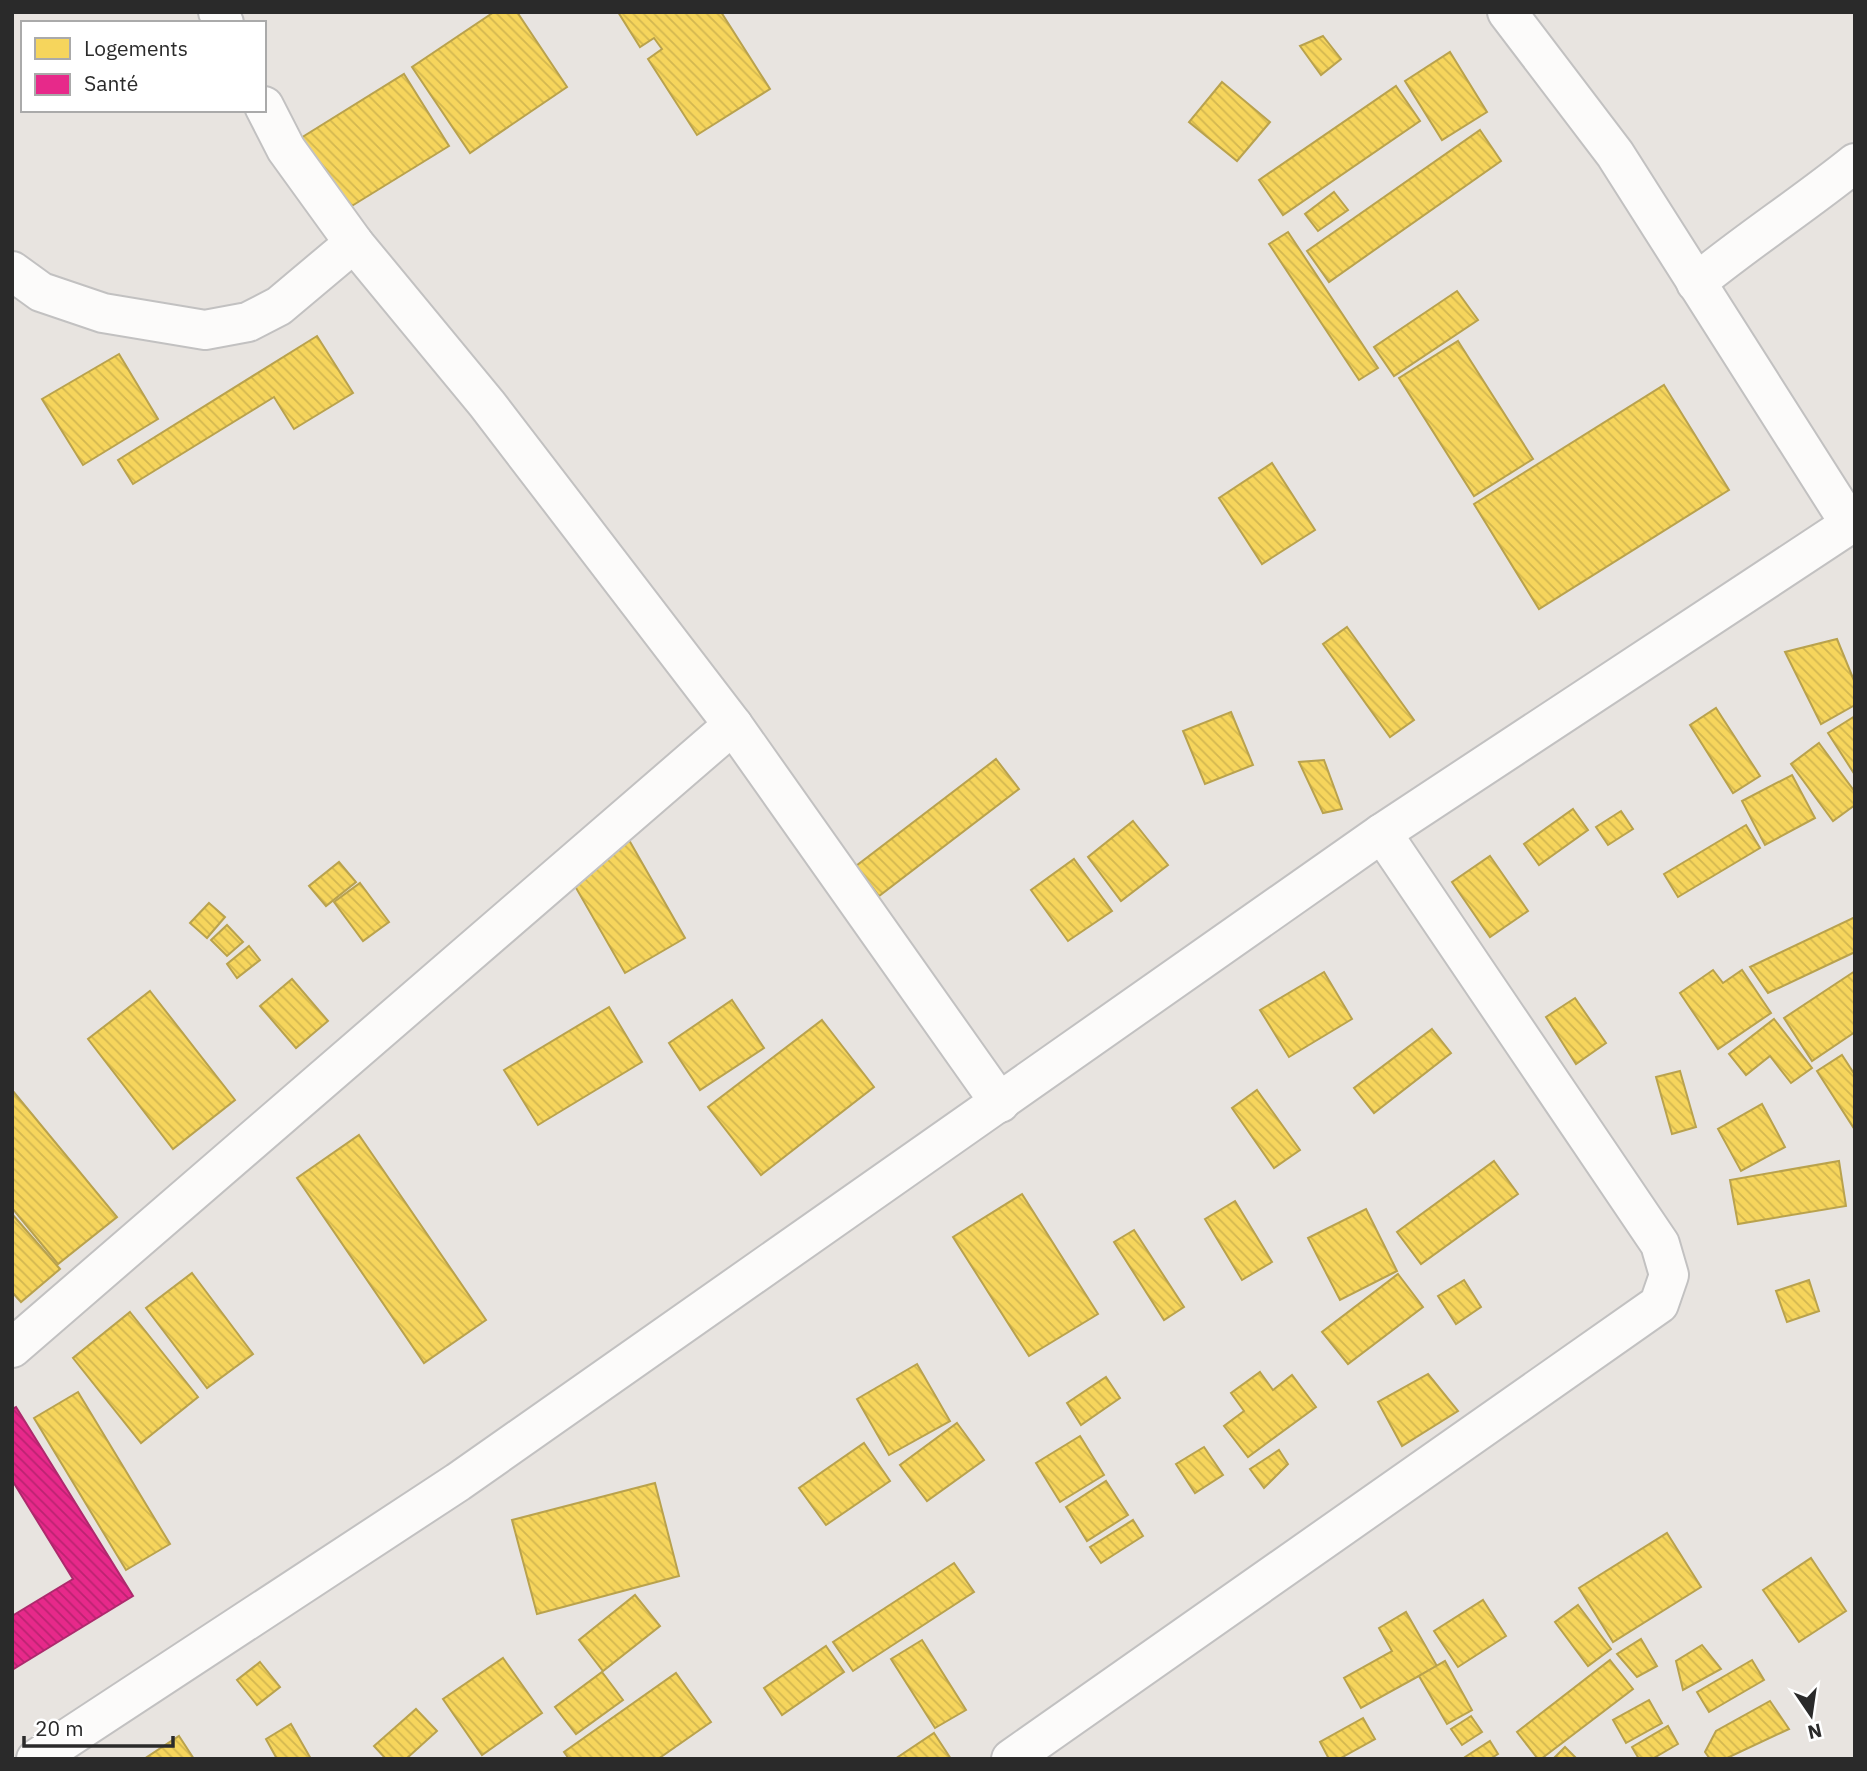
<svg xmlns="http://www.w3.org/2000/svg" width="1867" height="1771" font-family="'IBM Plex Sans',sans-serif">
	<defs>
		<pattern id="homes-back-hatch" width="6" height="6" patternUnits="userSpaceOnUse" patternTransform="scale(1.75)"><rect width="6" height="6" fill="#f6d55c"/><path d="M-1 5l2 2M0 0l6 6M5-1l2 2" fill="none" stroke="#d3b750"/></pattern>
		<pattern id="health-back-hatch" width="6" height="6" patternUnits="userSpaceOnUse" patternTransform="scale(1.75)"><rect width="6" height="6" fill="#e7298a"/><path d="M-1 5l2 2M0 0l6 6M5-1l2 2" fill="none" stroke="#bb2371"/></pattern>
	</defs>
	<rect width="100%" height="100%" fill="#e8e4e0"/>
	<g fill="url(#homes-back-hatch)" stroke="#b9a24d" stroke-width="2">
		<path d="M 494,12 L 517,12 L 567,87 L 470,153 L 412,67 Z"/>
		<path d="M 618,12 L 721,12 L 770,89 L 697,135 L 648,59 L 662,49 L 654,38 L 640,47 Z"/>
		<path d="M 1323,36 L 1341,59 L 1321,75 L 1300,46 Z"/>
		<path d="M 1450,52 L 1487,112 L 1442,140 L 1405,81 Z"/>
		<path d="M 404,74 L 449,146 L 342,212 L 296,141 Z"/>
		<path d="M 1222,82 L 1270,122 L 1237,161 L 1189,122 Z"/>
		<path d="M 1396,86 L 1420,121 L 1283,215 L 1259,180 Z"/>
		<path d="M 1480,130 L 1501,161 L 1329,282 L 1307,251 Z"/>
		<path d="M 1334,192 L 1348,210 L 1318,231 L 1305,214 Z"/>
		<path d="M 1288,232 L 1378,368 L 1359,380 L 1269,244 Z"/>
		<path d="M 1457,291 L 1478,320 L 1394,376 L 1374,347 Z"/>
		<path d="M 317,336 L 353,393 L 294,429 L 274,397 L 133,484 L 118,460 Z"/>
		<path d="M 1458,341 L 1533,459 L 1474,496 L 1399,378 Z"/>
		<path d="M 119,354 L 158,419 L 83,465 L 42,399 Z"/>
		<path d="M 1664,385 L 1729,490 L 1539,609 L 1474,504 Z"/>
		<path d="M 1272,463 L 1315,530 L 1262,564 L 1219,498 Z"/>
		<path d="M 1347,627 L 1414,720 L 1390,737 L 1323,644 Z"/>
		<path d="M 1837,639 L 1855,683 L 1855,705 L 1821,724 L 1785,652 Z"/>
		<path d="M 1716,708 L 1760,776 L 1733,793 L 1690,725 Z"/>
		<path d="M 1231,712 L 1253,765 L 1205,784 L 1183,731 Z"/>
		<path d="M 1855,716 L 1855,775 L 1828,733 Z"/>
		<path d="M 1819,743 L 1855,792 L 1855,805 L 1833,821 L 1791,764 Z"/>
		<path d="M 996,759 L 1019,789 L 879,896 L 856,866 Z"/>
		<path d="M 1324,760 L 1342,809 L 1323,813 L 1299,762 Z"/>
		<path d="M 1792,775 L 1815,818 L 1765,845 L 1742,801 Z"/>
		<path d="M 1573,809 L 1588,830 L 1539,865 L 1524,844 Z"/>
		<path d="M 1621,811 L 1633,829 L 1608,845 L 1596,827 Z"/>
		<path d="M 1133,821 L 1168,865 L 1121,901 L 1088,857 Z"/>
		<path d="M 1746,825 L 1760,848 L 1678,897 L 1664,874 Z"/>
		<path d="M 629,840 L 685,938 L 625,973 L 568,874 Z"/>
		<path d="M 1490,856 L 1528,911 L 1490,937 L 1452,882 Z"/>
		<path d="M 1074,859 L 1112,911 L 1068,941 L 1031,890 Z"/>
		<path d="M 339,862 L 356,882 L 326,906 L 309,886 Z"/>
		<path d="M 360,883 L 389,922 L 363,941 L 334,902 Z"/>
		<path d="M 209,903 L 225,917 L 207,938 L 190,923 Z"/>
		<path d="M 1855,917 L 1855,952 L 1768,993 L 1750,967 Z"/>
		<path d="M 227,925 L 243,942 L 227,956 L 211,940 Z"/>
		<path d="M 249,946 L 260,960 L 237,978 L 227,964 Z"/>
		<path d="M 1713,970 L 1723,983 L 1742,970 L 1771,1013 L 1718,1049 L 1680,993 Z"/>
		<path d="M 1855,971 L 1855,1032 L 1812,1061 L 1784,1018 Z"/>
		<path d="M 1324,972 L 1352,1019 L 1289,1057 L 1260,1010 Z"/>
		<path d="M 292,979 L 328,1021 L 296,1048 L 260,1006 Z"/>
		<path d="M 150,991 L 235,1100 L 173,1149 L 88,1039 Z"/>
		<path d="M 1575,998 L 1606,1043 L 1576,1064 L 1546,1017 Z"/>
		<path d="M 732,1000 L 764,1048 L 700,1090 L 669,1043 Z"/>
		<path d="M 609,1007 L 642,1062 L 538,1125 L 504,1070 Z"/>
		<path d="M 1774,1019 L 1812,1068 L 1791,1083 L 1770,1056 L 1746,1075 L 1729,1054 Z"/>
		<path d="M 822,1020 L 874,1087 L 761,1175 L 708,1107 Z"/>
		<path d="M 1432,1029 L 1451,1053 L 1374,1113 L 1354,1088 Z"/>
		<path d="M 1842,1055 L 1855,1075 L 1855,1130 L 1817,1071 Z"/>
		<path d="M 1680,1071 L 1696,1127 L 1672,1134 L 1656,1077 Z"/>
		<path d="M 12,1090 L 117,1217 L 58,1264 L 12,1208 Z"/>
		<path d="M 1257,1090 L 1300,1150 L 1274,1168 L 1232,1108 Z"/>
		<path d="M 1762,1104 L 1785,1147 L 1741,1171 L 1718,1129 Z"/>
		<path d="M 359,1135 L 486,1320 L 424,1363 L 297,1178 Z"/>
		<path d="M 1494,1161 L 1518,1194 L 1421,1264 L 1397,1232 Z"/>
		<path d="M 1839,1161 L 1846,1206 L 1738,1224 L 1730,1180 Z"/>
		<path d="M 1022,1194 L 1098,1314 L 1029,1356 L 953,1237 Z"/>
		<path d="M 1235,1201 L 1272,1262 L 1242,1280 L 1205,1219 Z"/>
		<path d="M 1366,1209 L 1397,1271 L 1340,1300 L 1308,1238 Z"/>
		<path d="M 12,1214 L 60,1269 L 21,1302 L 12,1292 Z"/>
		<path d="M 1134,1230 L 1184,1307 L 1164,1320 L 1114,1242 Z"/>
		<path d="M 192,1273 L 253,1354 L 207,1388 L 146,1308 Z"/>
		<path d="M 1398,1274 L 1423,1307 L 1348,1364 L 1322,1332 Z"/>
		<path d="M 1464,1280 L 1481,1307 L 1456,1324 L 1438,1296 Z"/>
		<path d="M 1809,1280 L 1819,1311 L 1787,1322 L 1776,1291 Z"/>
		<path d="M 130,1312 L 198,1397 L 141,1443 L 73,1358 Z"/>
		<path d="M 917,1364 L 950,1421 L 889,1455 L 857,1399 Z"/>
		<path d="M 1260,1372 L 1273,1390 L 1292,1375 L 1316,1407 L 1248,1457 L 1224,1426 L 1244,1411 L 1231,1393 Z"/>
		<path d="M 1428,1374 L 1458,1411 L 1402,1446 L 1378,1402 Z"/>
		<path d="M 1106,1377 L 1120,1398 L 1081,1425 L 1067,1403 Z"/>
		<path d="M 78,1392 L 170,1544 L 126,1570 L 34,1418 Z"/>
		<path d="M 957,1423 L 984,1460 L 927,1501 L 900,1465 Z"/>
		<path d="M 1080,1436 L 1104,1475 L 1060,1502 L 1036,1463 Z"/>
		<path d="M 864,1443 L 890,1481 L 826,1525 L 799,1488 Z"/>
		<path d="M 1204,1447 L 1223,1475 L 1195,1493 L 1176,1464 Z"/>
		<path d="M 1279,1450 L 1288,1464 L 1264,1488 L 1250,1469 Z"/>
		<path d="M 1106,1481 L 1128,1515 L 1087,1541 L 1066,1507 Z"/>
		<path d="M 655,1483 L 679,1576 L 537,1614 L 512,1520 Z"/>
		<path d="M 1133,1520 L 1143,1536 L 1101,1563 L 1090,1547 Z"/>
		<path d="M 1667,1533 L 1701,1587 L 1613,1642 L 1579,1588 Z"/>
		<path d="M 1811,1558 L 1846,1611 L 1799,1642 L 1763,1590 Z"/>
		<path d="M 954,1563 L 974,1592 L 853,1671 L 833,1642 Z"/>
		<path d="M 635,1595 L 660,1626 L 603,1671 L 579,1640 Z"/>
		<path d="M 1483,1600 L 1506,1636 L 1458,1667 L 1434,1631 Z"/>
		<path d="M 1578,1605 L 1611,1649 L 1588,1666 L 1555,1622 Z"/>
		<path d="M 1406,1612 L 1437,1666 L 1361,1708 L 1344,1678 L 1392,1651 L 1379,1628 Z"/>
		<path d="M 1641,1639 L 1657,1666 L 1637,1677 L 1617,1654 Z"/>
		<path d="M 922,1640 L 966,1710 L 935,1728 L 891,1659 Z"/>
		<path d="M 1702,1645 L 1721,1669 L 1683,1690 L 1676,1661 Z"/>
		<path d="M 826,1646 L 844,1672 L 782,1715 L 764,1688 Z"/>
		<path d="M 503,1658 L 542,1713 L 482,1755 L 443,1699 Z"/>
		<path d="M 1610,1660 L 1633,1689 L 1541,1759 L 1538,1759 L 1517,1732 Z"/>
		<path d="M 1752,1660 L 1764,1680 L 1709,1712 L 1697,1692 Z"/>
		<path d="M 1445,1661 L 1472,1710 L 1447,1724 L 1419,1676 Z"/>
		<path d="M 260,1662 L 280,1687 L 257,1705 L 237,1680 Z"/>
		<path d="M 602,1672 L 623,1700 L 576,1734 L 555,1707 Z"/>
		<path d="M 676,1673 L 711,1722 L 658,1759 L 569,1759 L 564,1752 Z"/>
		<path d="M 1649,1700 L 1662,1723 L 1626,1743 L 1613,1720 Z"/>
		<path d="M 1770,1701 L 1789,1729 L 1725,1759 L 1710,1759 L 1705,1752 L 1716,1731 Z"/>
		<path d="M 416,1709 L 437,1731 L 406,1759 L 386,1759 L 374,1746 Z"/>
		<path d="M 1471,1716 L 1482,1732 L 1462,1745 L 1451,1729 Z"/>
		<path d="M 1363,1718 L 1375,1739 L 1339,1759 L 1329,1759 L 1320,1742 Z"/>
		<path d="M 291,1724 L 311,1759 L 277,1759 L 266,1739 Z"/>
		<path d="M 1668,1726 L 1678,1744 L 1652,1759 L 1639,1759 L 1632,1747 Z"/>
		<path d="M 934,1733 L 951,1759 L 895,1759 Z"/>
		<path d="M 179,1736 L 194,1759 L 144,1759 Z"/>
		<path d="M 1490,1741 L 1498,1754 L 1490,1759 L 1466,1759 L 1465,1757 Z"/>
		<path d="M 1565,1747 L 1577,1759 L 1553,1759 Z"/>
	</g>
	<path fill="url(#health-back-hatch)" stroke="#ae296d" stroke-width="2" d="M 16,1407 L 133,1596 L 12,1670 L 12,1616 L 73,1579 L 12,1480 L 12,1409 Z"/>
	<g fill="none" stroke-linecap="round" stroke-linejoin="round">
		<defs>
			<g id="minor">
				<path d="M 218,12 L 224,23"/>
				<path d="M 1507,12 L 1615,154 L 1850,524"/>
				<path d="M 264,106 L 286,149 L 354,243 L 487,404 L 733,725 L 1000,1103"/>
				<path d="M 12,271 L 41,292 L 103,313 L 205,330 L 248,322 L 279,306 L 354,243"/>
				<path d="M 1696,283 C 1747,241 1803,205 1855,163"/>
				<path d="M 12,1348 L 733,725"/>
				<path d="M 36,1759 L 458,1482 L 1382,833 L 1855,521"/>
				<path d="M 1011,1759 L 1659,1304 L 1669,1275 L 1660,1244 L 1382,833"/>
			</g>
		</defs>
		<use href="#minor" stroke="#c2c1c1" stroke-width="42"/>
		<use href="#minor" stroke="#fcfbfa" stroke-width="38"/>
	</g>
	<rect width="1867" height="1771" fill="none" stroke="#2a2a2a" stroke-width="28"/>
	<rect x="21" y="21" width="245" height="91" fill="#ffffff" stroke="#aaaaaa" stroke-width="2"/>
	<rect x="35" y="38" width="35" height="21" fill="#f6d55c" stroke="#aaaaaa" stroke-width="2"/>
	<text x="84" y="56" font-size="21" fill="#2a2a2a">Logements</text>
	<rect x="35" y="74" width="35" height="21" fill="#e7298a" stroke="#aaaaaa" stroke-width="2"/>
	<text x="84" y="91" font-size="21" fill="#2a2a2a">Santé</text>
	<g transform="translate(1811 1715) rotate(167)" stroke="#ffffff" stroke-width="5" paint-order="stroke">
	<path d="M0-5L12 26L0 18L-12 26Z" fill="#2a2a2a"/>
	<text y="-10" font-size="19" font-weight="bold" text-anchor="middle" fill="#2a2a2a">N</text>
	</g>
	<path d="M24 1736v10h149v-10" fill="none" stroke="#2a2a2a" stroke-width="3.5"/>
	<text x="35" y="1736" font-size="21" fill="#2a2a2a" stroke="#ffffff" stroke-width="5" paint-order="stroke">20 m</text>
</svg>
